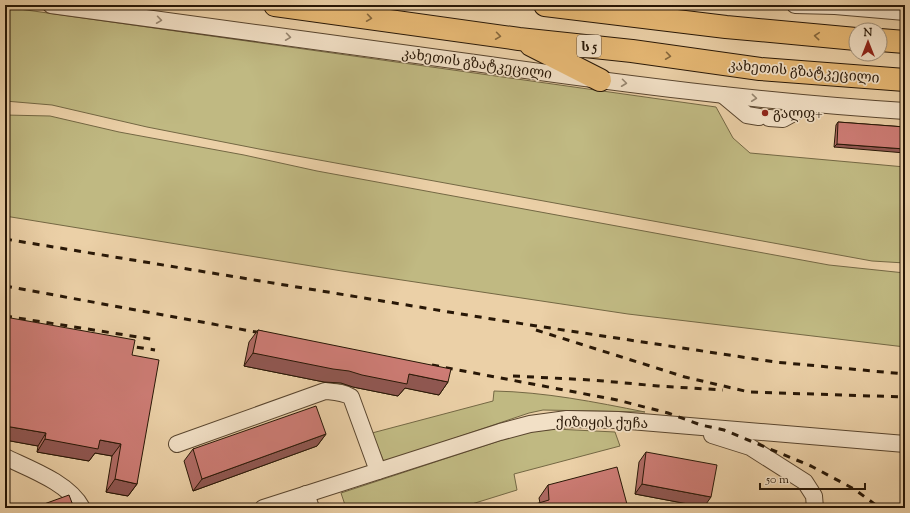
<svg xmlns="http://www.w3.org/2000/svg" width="910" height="513" font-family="'Sorts Mill Goudy','Noto Serif Georgian',serif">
	<rect width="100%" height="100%" fill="#ebd0a7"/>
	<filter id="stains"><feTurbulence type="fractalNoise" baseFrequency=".005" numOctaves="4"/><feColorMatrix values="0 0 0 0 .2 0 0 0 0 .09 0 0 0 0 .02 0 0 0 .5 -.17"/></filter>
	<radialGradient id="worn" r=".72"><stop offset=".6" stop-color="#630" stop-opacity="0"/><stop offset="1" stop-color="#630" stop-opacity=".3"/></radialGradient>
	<g fill="#c0b982" stroke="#746844">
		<path d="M 5,7 L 716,107 L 733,138 L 750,153 L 905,167 L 905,263 L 872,261 L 259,149 L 147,127 L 52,105 L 5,101 Z"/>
		<path d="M 5,115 L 50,116 L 119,132 L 244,155 L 317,171 L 829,265 L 905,273 L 905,347 L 628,314 L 342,271 L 5,216 Z"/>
		<path d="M 494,391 C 545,392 595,402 645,412 L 543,410 L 529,413 L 384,462 L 372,433 L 493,401 Z"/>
		<path d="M 555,429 L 615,432 L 620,446 L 514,474 L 517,490 L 459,508 L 346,508 L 341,493 L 502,440 L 529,432 Z"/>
	</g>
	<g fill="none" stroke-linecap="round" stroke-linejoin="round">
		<defs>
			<g id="minor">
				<path d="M 51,5 C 192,24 334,44 475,63 C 618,83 761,102 905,111"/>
				<path d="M 795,5 L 835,6 L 905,12"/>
				<path d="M 723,95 L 747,115 L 759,117"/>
				<path d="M 769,118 L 783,119 L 810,104"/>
				<path d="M 712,435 L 750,447 L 805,482 L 814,496 L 815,508"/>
				<path d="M 177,444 L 325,391 C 335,392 343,392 351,397 L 378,471"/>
				<path d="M 5,457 C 30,469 69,483 82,508"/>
				<path d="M 306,494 L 311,508"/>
				<path d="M 263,508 L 500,432 L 530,424 L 567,419 L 618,420 L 905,444"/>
			</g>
			<g id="highway">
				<path d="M 275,5 L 519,39 L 632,51 L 760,69 L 905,80"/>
				<path d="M 545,5 L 726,27 L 856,39"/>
				<path d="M 880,40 L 905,42"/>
				<path d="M 531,45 L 600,80"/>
			</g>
		</defs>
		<use href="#minor" stroke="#59452e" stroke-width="18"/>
		<use href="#highway" stroke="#281706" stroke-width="24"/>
		<use href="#minor" stroke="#f2e0c6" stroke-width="16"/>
		<use href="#highway" stroke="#e6b874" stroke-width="22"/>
		<g stroke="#281706" stroke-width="3" stroke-dasharray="7 7" stroke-linecap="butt">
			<path d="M 5,239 L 504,321 L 775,362 L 905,374"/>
			<path d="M 5,286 L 267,334"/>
			<path d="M 5,316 L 157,340"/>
			<path d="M 536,330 L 685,377 L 749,392 L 905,397"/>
			<path d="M 123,345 L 155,350"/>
			<path d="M 432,365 L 617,400 L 668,413 L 701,425 L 724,430 L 811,466 L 854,489 L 880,508"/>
			<path d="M 513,376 L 592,380 L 658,386 L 723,390"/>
		</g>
	</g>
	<g fill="#b06b65" stroke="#281706">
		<path d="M 838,122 L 905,127 L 834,147 L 836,125 Z"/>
		<path d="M 258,330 L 448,382 L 439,395 L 405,388 L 398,396 L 353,387 L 341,383 L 324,382 L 244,366 L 249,342 Z"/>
		<path d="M 132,355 L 137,484 L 128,496 L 106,492 L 112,456 L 95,453 L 89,461 L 37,452 L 38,446 L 5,440 Z"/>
		<path d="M 326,434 L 317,446 L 193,491 L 184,461 L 193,449 Z"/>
		<path d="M 646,452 L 704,507 L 635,494 L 639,462 Z"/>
		<path d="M 548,485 L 628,508 L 540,503 L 539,498 Z"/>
	</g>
	<g fill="#905752" stroke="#281706">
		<path d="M 837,144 L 905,149 L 905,153 L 834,147 Z"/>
		<path d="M 253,353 L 409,374 L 448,382 L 439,395 L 405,388 L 398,396 L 353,387 L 341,383 L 324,382 L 244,366 Z"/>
		<path d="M 5,426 L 46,433 L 38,446 L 5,440 Z"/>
		<path d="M 326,434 L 317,446 L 193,491 L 202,479 Z"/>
		<path d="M 45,439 L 100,440 L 121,444 L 112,456 L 95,453 L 89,461 L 37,452 Z"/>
		<path d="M 115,479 L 137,484 L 128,496 L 106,492 Z"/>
		<path d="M 642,484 L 711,497 L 704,507 L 635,494 Z"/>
	</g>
	<g fill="#cd7c75" stroke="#281706">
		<path d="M 838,122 L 905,127 L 905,149 L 837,144 Z"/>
		<path d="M 5,317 L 135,340 L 132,355 L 159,360 L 137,484 L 115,479 L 121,444 L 100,440 L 98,449 L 45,439 L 46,433 L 5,426 Z"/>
		<path d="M 258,330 L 451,369 L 448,382 L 409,374 L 407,384 L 362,375 L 349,371 L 333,369 L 253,353 Z"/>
		<path d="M 316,406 L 326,434 L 202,479 L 193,449 Z"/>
		<path d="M 646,452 L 717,465 L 711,497 L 642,484 Z"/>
		<path d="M 617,467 L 628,508 L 522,508 L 549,500 L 548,485 Z"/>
		<path d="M 69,495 L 74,508 L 33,508 Z"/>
	</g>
	<defs><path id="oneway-chevron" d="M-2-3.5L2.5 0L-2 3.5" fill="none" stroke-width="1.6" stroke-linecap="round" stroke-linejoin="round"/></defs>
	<g stroke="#87683d">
		<use href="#oneway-chevron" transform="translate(369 18) rotate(8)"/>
		<use href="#oneway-chevron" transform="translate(498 36) rotate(8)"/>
		<use href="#oneway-chevron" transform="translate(817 36) rotate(-175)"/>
		<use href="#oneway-chevron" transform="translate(668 56) rotate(8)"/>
	</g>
	<g stroke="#978670">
		<use href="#oneway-chevron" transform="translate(159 20) rotate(8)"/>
		<use href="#oneway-chevron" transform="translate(288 37) rotate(8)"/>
		<use href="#oneway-chevron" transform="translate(624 83) rotate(7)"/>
		<use href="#oneway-chevron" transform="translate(754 98) rotate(6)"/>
	</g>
	<circle fill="#8f2418" stroke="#f2e0c6" stroke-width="1.5" cx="765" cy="113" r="4"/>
	<g text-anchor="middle" stroke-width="3.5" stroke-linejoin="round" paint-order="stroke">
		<rect fill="#f2e0c6" stroke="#655340" stroke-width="1" x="577" y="35" width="24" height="22" rx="3"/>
		<g font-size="13" font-weight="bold" fill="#281706">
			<text x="589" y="51">ს 5</text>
		</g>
		<g font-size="14" fill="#281706" stroke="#f2e0c6">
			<text transform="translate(477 63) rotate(8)" y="5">კახეთის გზატკეცილი</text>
			<text transform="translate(804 71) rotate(5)" y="5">კახეთის გზატკეცილი</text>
			<text transform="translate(602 422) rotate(1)" y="5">ქიზიყის ქუჩა</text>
		</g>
		<g font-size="14" fill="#281706" stroke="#f2e0c6" text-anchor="start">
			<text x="773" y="118">გალფ+</text>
		</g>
	</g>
	<rect width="910" height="513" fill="none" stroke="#ebd0a7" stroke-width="20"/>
	<rect x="6" y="6" width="898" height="501" fill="none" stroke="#281706" stroke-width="2"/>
	<rect x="10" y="10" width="890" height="493" fill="none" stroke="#281706"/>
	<g transform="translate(868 42)"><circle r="19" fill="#f2e0c6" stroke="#a19079"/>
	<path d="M0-3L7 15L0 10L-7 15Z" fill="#8f2418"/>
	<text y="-6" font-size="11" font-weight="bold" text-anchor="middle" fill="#281706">N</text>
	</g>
	<path d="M760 483v6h105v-6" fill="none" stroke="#281706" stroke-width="2"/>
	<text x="766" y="483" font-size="12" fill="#281706" stroke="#f2e0c6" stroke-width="3" paint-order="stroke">50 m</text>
	<rect width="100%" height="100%" filter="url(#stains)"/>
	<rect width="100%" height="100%" fill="url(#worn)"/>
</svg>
